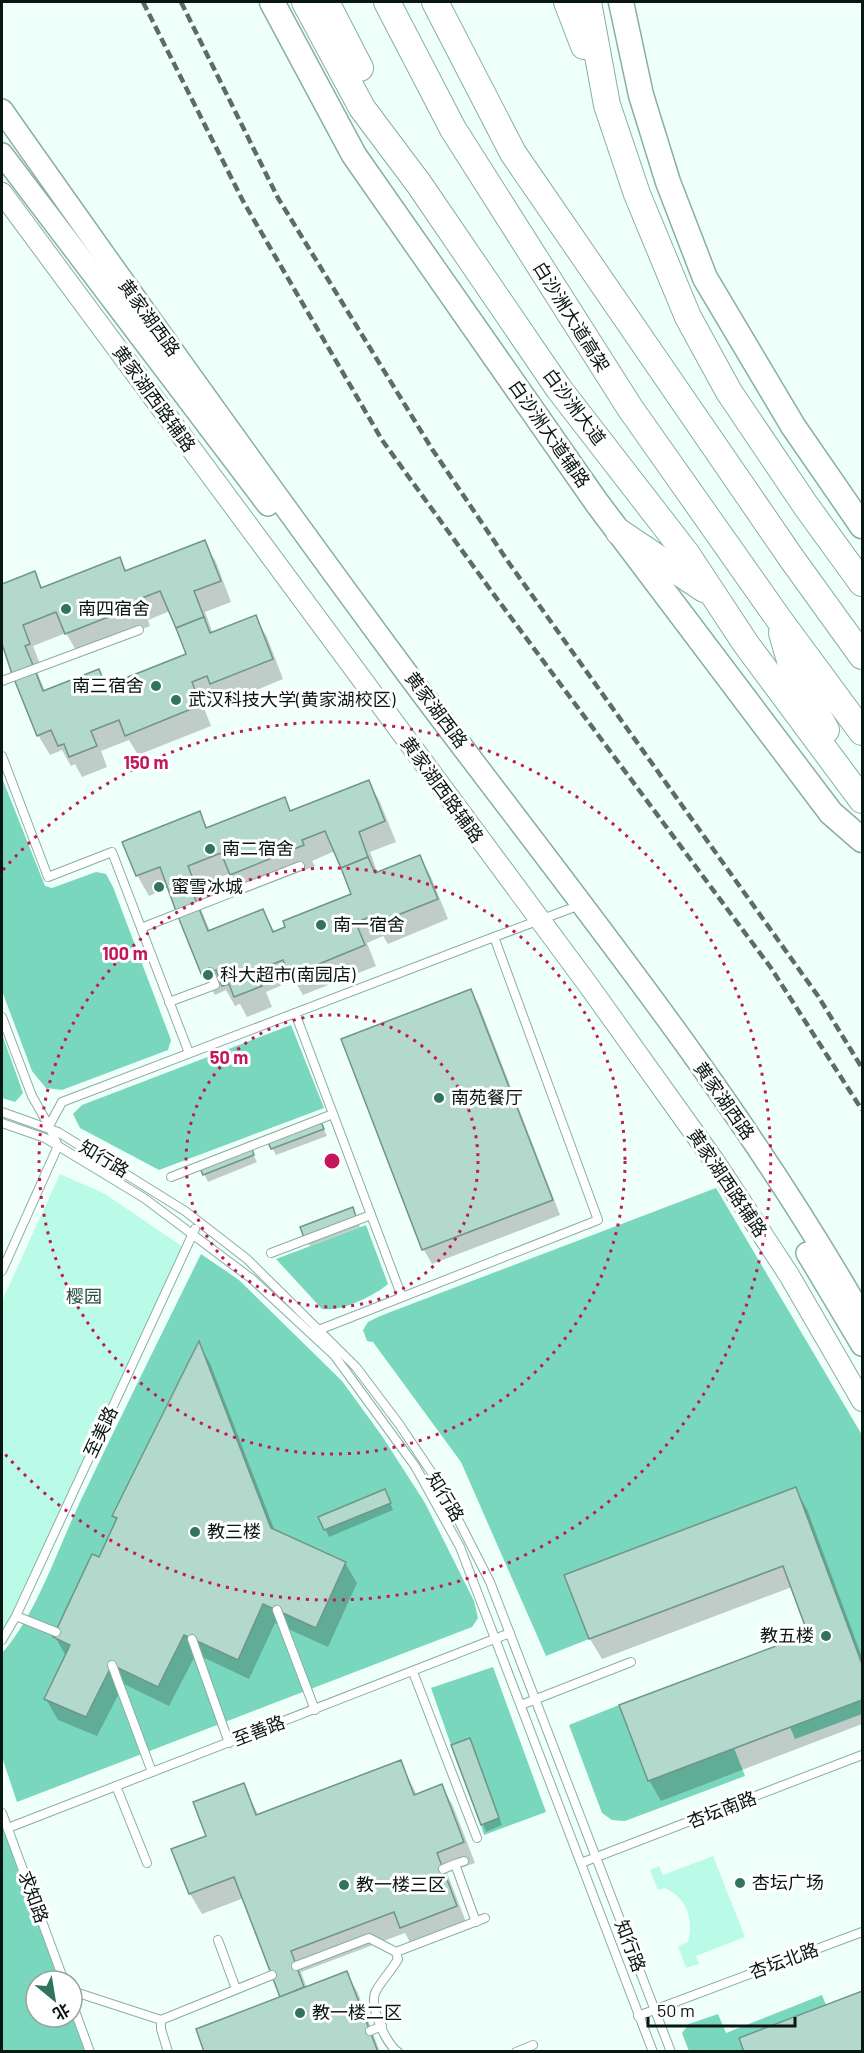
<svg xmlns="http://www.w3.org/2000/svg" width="864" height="2053" font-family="Barlow,'Noto Sans SC',sans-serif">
	<rect width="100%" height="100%" fill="#effff9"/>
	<g fill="#bafbe7">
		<path d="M 60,1174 L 105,1194 L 186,1249 L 2,1640 L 2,1301 Z"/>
		<path d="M 713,1856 L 745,1937 L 696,1956 L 699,1964 L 686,1968 L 678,1946 L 688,1942 C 694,1919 687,1898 665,1888 L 658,1890 L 650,1870 L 659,1866 L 663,1875 Z"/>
	</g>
	<g fill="#78d7bc">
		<path d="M 2,778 L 45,886 L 52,888 L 96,872 L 106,874 L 113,887 L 171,1040 L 168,1050 L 62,1090 L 46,1088 L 32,1071 L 2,991 Z"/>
		<path d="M 291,1025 L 324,1108 L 159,1170 L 80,1128 L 73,1114 L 82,1105 Z"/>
		<path d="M 2,1034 L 23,1093 L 15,1102 L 2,1098 Z"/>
		<path d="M 716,1188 L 862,1435 L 862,1664 L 796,1487 L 565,1575 L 589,1639 L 546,1656 L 461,1462 L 373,1342 L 367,1341 L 363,1330 L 368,1322 L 380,1316 Z"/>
		<path d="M 366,1225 L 388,1284 C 374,1296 341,1312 322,1309 L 276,1259 Z"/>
		<path d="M 201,1254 L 239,1280 L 342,1381 L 382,1436 L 425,1503 L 474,1601 L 478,1618 L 472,1627 L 17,1802 L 2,1757 L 2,1653 C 35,1617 58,1549 79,1504 C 119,1420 160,1337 201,1254 Z"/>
		<path d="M 493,1667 L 546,1812 L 484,1835 L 481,1825 L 499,1818 L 470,1739 L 451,1745 L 431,1688 Z"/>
		<path d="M 862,1700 L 862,1714 L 795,1739 L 790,1727 Z"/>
		<path d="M 619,1705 L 648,1781 L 734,1748 L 745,1776 L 625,1821 L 612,1820 L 602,1813 L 569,1725 Z"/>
		<path d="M 2,1814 L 64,1981 L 36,1981 L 36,2017 L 72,2017 L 72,2003 L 90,2051 L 2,2051 Z"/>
		<path d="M 822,1995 L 826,2005 L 739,2038 L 744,2051 L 689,2051 L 682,2033 L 689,2024 L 718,2014 L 726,2033 Z"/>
	</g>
	<g fill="#0003" fill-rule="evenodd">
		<path d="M 204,542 L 216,562 L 231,602 L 205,612 L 213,634 L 255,617 L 267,637 L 283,679 L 223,704 L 219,696 L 202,703 L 211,726 L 138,755 L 129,740 L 101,751 L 107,767 L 82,777 L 75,764 L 71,766 L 62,750 L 50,755 L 38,735 L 5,647 L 2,649 L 2,586 L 34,573 L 43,589 L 119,559 L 127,572 ZM 170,611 L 188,655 L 110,692 L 98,670 L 45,691 L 35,667 L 40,664 L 33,646 L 66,633 L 78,654 L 150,626 L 148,620 Z"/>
		<path d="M 369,782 L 380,802 L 396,842 L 370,852 L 378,874 L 420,857 L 431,877 L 448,919 L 388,944 L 383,936 L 367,943 L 376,966 L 303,995 L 294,980 L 266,992 L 272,1007 L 247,1017 L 240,1004 L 235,1006 L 226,990 L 215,995 L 203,975 L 169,887 L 149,896 L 137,875 L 199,813 L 208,829 L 284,799 L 291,812 ZM 335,851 L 353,895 L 275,933 L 263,911 L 210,931 L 200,907 L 205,905 L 198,886 L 231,873 L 243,894 L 315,866 L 312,861 Z"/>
		<path d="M 471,990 L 479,1005 L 560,1215 L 432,1264 L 424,1250 L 343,1040 Z"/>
		<path d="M 320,1121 L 327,1136 L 276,1155 L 272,1148 Z"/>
		<path d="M 250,1148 L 257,1162 L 208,1182 L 201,1167 Z"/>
		<path d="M 352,1209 L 360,1227 L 310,1246 L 306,1240 Z"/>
		<path d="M 199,1345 L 210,1363 L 275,1531 L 345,1563 L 357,1583 L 328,1647 L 275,1623 L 249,1679 L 196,1654 L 169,1706 L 124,1684 L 97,1736 L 58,1720 L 46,1699 L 66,1656 L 55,1637 L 99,1559 L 117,1522 L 114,1516 Z"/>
		<path d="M 795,1489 L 807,1509 L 862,1657 L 862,1724 L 661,1801 L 649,1780 L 810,1634 L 792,1587 L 602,1659 L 590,1639 Z"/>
		<path d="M 388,1498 L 393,1510 L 329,1537 L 320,1518 Z"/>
		<path d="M 453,1746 L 473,1747 L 502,1825 L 486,1832 Z"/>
		<path d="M 400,1762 L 417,1795 L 442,1786 L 453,1806 L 475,1863 L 447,1873 L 468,1927 L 413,1948 L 405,1933 L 301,1972 L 307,1988 L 346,1973 L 358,1993 L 380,2052 L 206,2052 L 282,1998 L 244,1898 L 202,1914 L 190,1894 L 208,1836 L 243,1785 L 259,1816 Z"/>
		<path d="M 862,1993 L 862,2052 L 746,2052 L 741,2039 Z"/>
	</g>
	<g fill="#b2d9cc" stroke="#709589" stroke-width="1.5">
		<path d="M 205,540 L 221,581 L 194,591 L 204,617 L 176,628 L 160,591 L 137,600 L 139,605 L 65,634 L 56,612 L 23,625 L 30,644 L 25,646 L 33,665 L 12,674 L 2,644 L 2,584 L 35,571 L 41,588 L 120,557 L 125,571 Z"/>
		<path d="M 256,615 L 273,659 L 210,684 L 207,676 L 192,682 L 201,705 L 125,736 L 119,720 L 91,731 L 97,746 L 69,757 L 64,744 L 58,746 L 51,730 L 37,736 L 12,674 L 33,665 L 43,691 L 99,669 L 108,692 L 120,687 L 118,681 L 186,654 L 176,628 L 204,617 L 210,633 Z"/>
		<path d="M 369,780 L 385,821 L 359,832 L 368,857 L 341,868 L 325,831 L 302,840 L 304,845 L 230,875 L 221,853 L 188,866 L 195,884 L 190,886 L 198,906 L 177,914 L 160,867 L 136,876 L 122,842 L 200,811 L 206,828 L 285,797 L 290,811 Z"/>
		<path d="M 420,855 L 438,899 L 375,924 L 371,916 L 356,923 L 365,945 L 290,976 L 283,960 L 255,971 L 262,986 L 234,997 L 229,984 L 222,986 L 216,970 L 202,976 L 177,914 L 198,906 L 208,931 L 263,909 L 273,932 L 285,927 L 283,921 L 351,894 L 341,868 L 368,857 L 375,873 Z"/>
		<path d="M 471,989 L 553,1200 L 422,1250 L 341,1039 Z"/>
		<path d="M 320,1119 L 324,1129 L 271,1149 L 267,1140 Z"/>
		<path d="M 251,1146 L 254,1155 L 203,1175 L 199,1166 Z"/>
		<path d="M 353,1207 L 357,1220 L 305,1240 L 300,1227 Z"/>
		<path d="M 199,1341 L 271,1528 L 346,1562 L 316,1628 L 263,1604 L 238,1660 L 184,1635 L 158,1687 L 112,1665 L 86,1717 L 44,1699 L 70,1645 L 53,1637 L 92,1554 L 99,1557 L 117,1518 L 112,1516 Z"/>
		<path d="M 796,1487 L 862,1664 L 862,1700 L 648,1781 L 619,1705 L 808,1634 L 783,1566 L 589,1639 L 564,1575 Z"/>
		<path d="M 385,1489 L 391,1503 L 324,1530 L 318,1517 Z"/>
		<path d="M 470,1738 L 499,1818 L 481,1825 L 451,1745 Z"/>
		<path d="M 401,1760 L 414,1795 L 442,1784 L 464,1842 L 437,1853 L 457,1906 L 400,1928 L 394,1912 L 291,1951 L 304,1987 L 280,1997 L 234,1877 L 189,1894 L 171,1849 L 206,1836 L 193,1802 L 244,1783 L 256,1815 Z"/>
		<path d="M 347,1971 L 378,2052 L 204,2052 L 196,2029 Z"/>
		<path d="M 862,1991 L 862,2052 L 744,2052 L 739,2038 Z"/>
	</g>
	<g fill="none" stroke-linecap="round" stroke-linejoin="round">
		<defs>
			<g id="service">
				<path d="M 2,681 L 139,630"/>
				<path d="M 2,756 L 48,877 L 112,852 L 189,1053"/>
				<path d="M 141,928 L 300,866"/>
				<path d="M 494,937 L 572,908"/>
				<path d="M 169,1002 L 215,985 L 210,972"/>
				<path d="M 295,1013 L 402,1297"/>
				<path d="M 2,1017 L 32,1096 L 49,1126"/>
				<path d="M 2,1112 L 58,1132 L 185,1211 L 247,1259 L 356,1367 L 399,1424 L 442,1488 L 490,1582 L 671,2052"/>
				<path d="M 2,1123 L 45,1138 L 144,1198 L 252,1279 L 334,1355 L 415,1466 L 460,1547 L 653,2052"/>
				<path d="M 171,1177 L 333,1114"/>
				<path d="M 271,1253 L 371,1215"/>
				<path d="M 2,1271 L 58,1146 L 49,1126 L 62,1102 L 494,937 L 598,1220 L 311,1333"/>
				<path d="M 277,1610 L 315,1710"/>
				<path d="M 16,1616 L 56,1632"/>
				<path d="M 192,1639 L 229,1743"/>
				<path d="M 2,1640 L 16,1616 L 195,1229"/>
				<path d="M 112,1665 L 152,1772"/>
				<path d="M 413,1672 L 477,1838"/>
				<path d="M 521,1705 L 631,1662"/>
				<path d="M 116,1786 L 147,1863"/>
				<path d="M 2,1813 L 64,1981"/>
				<path d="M 8,1828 L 510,1633"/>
				<path d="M 464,1861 L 455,1864 L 476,1922"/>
				<path d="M 581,1863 L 862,1755"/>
				<path d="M 443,1869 L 455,1864"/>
				<path d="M 218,1940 L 236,1989"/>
				<path d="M 396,1952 L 398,1959 C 392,1970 382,1980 376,1991 C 368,2005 386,2044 398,2052"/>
				<path d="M 296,1966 L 369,1938 L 396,1952 L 485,1918"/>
				<path d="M 72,1991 L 161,2020"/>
				<path d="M 72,2003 L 90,2052"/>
				<path d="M 638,2016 L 862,1932"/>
				<path d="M 370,2031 L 382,2026"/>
				<path d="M 168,2052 L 161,2029 L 161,2020 L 272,1975"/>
				<path d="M 516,2052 L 533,2045"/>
			</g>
			<path id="tertiary" d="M 2,193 L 589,986 L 715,1162 L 789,1275 L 862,1401"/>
			<g id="secondary">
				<path d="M 2,110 C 135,299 269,487 406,672 C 563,883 732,1087 862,1316"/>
				<path d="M 2,154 L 268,505"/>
				<path d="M 807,1253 L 862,1345"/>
			</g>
			<g id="primary">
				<path d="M 272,2 L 354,155 L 597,503 L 831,813 L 862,840"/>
				<path d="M 621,2 L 641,95 L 668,182 L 705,278 L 793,426 L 862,526"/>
			</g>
			<g id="trunk">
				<path d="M 305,2 L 362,108 L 419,184 L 559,389 L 686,553 L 746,644 L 862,800"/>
				<path d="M 326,2 L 360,68"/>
				<path d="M 387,2 L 453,129 L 630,408 L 778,618 L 862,732"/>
				<path d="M 435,2 L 513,153 L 792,559 L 862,656"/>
				<path d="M 567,2 L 584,46"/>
				<path d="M 588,2 L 607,105 L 637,194 L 688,317 L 729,392 L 806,506 L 862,583"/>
				<path d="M 619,532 L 704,589"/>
				<path d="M 782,633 L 792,667 L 826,730"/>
			</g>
		</defs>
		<use href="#service" stroke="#89afa3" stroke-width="10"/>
		<use href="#tertiary" stroke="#89afa3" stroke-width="22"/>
		<use href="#secondary" stroke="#89afa3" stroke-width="24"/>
		<use href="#primary" stroke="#89afa3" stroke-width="27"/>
		<use href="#trunk" stroke="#89afa3" stroke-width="28"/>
		<use href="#service" stroke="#fff" stroke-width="8"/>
		<use href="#tertiary" stroke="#fff" stroke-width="20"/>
		<use href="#secondary" stroke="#fff" stroke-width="21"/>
		<use href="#primary" stroke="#fff" stroke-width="24"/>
		<use href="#trunk" stroke="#fff" stroke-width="26"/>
		<g stroke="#5e6c68" stroke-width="4.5" stroke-dasharray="9 4.5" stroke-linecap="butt">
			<path d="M 143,2 L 243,201 L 382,440 L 492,592 L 771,968 L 862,1110"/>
			<path d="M 181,2 L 278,198 L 432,449 L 509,563 L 818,996 L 862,1068"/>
		</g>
	</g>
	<g fill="none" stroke="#c2185b" stroke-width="3" stroke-dasharray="3 6">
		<circle cx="332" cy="1161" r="146"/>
		<circle cx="332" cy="1161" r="293"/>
		<path d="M3 870A439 439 0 1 1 3 1452"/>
	</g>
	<g fill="#327261" stroke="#fff" stroke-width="2">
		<circle cx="66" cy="609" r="6"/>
		<circle cx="156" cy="686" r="6"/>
		<circle cx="176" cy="700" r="6"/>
		<circle cx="210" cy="849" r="6"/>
		<circle cx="159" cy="887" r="6"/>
		<circle cx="321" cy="925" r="6"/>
		<circle cx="208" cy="975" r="6"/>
		<circle cx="439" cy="1098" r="6"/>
		<circle cx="195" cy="1532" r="6"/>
		<circle cx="826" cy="1636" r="6"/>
		<circle cx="740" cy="1883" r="6"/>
		<circle cx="344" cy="1885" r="6"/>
		<circle cx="300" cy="2013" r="6"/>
	</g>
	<g text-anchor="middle" stroke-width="6" stroke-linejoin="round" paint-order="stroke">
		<g font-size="18" fill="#091713" stroke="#fff">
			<text transform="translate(571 317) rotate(58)" y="6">白沙洲大道高架</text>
			<text transform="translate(149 318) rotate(54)" y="6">黄家湖西路</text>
			<text transform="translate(154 399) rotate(54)" y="6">黄家湖西路辅路</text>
			<text transform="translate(574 407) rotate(53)" y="6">白沙洲大道</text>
			<text transform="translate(549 434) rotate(55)" y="6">白沙洲大道辅路</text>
			<text transform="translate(436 710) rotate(53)" y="6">黄家湖西路</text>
			<text transform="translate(442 790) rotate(54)" y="6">黄家湖西路辅路</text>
			<text transform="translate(724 1101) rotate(55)" y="6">黄家湖西路</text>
			<text transform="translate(104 1159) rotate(31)" y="6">知行路</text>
			<text transform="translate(727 1183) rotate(56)" y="6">黄家湖西路辅路</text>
			<text transform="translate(101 1432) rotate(-65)" y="6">至美路</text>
			<text transform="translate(445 1497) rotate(59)" y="6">知行路</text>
			<text transform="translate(259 1731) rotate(-21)" y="6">至善路</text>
			<text transform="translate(722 1810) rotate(-21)" y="6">杏坛南路</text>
			<text transform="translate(33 1897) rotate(70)" y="6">求知路</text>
			<text transform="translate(630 1946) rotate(69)" y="6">知行路</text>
			<text transform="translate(784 1961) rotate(-20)" y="6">杏坛北路</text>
		</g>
		<g font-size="18" fill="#091713" stroke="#fff" text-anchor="start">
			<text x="78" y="615">南四宿舍</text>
			<text x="144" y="692" text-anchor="end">南三宿舍</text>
			<text x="188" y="706">武汉科技大学(黄家湖校区)</text>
			<text x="222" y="855">南二宿舍</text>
			<text x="171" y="893">蜜雪冰城</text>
			<text x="333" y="931">南一宿舍</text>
			<text x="220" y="981">科大超市(南园店)</text>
			<text x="451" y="1104">南苑餐厅</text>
			<text x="207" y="1538">教三楼</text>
			<text x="814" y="1642" text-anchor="end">教五楼</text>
			<text x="752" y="1889">杏坛广场</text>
			<text x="356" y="1891">教一楼三区</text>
			<text x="312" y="2019">教一楼二区</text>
		</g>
		<g font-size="18" fill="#254f43" stroke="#fff">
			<text x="84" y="1303">樱园</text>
		</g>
	</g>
	<circle cx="332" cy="1161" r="9" fill="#c2185b" stroke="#fff" stroke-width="3"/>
	<g font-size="18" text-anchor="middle" font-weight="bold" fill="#c2185b" stroke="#fff" stroke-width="6" stroke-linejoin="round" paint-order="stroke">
		<text x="146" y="769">150 m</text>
		<text x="125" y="960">100 m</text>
		<text x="229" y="1064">50 m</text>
	</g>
	<rect width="864" height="2053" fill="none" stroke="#091713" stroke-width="6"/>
	<g transform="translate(54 1999) rotate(150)"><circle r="28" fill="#ffffff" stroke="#9da2a1" stroke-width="1.5"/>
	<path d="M0-4.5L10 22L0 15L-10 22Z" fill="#327261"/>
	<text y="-9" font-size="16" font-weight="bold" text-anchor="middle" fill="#091713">北</text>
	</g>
	<path d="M648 2017v9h147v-9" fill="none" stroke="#091713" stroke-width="3"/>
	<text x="657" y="2017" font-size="18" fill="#091713" stroke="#ffffff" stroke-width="4.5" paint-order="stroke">50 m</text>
</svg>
